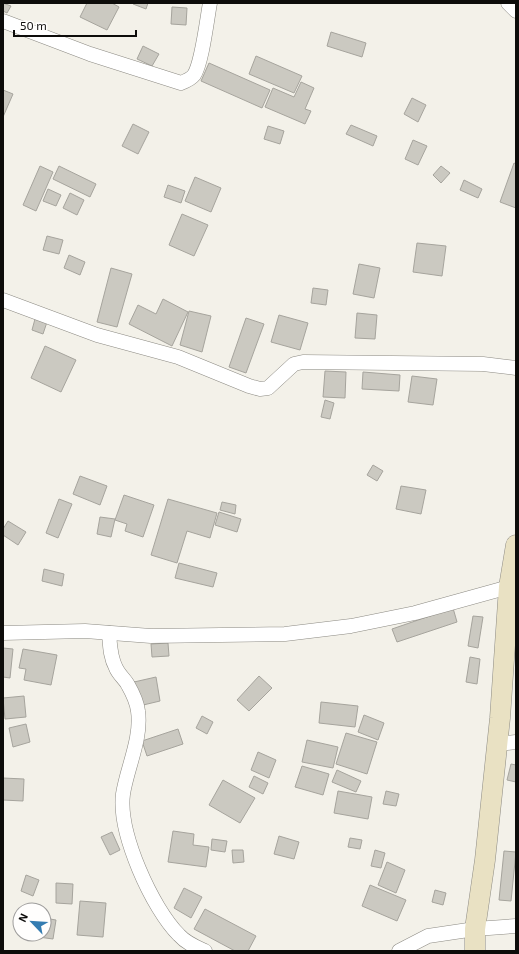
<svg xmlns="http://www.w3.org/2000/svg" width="519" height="954" font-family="'Exo 2',sans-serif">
	<rect width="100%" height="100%" fill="#f3f1e9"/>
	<g fill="#cbc9c1" stroke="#a6a49d">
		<path d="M 3,3 L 11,6 L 7,13 L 3,11 Z"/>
		<path d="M 87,3 L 112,3 L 119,7 L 107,30 L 80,17 Z"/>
		<path d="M 133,3 L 148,3 L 146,9 L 133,4 Z"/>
		<path d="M 172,7 L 187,8 L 186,25 L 171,24 Z"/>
		<path d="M 331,32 L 366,43 L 362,57 L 327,46 Z"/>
		<path d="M 143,46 L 159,54 L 152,66 L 137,59 Z"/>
		<path d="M 256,56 L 302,76 L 294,93 L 249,74 Z"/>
		<path d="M 209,63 L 270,90 L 262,108 L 201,81 Z"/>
		<path d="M 301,82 L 314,88 L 305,109 L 311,111 L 305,124 L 265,107 L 273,88 L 294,97 Z"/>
		<path d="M 3,90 L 13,94 L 3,117 Z"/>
		<path d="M 412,98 L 426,105 L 418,122 L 404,114 Z"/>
		<path d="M 133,124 L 149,132 L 138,154 L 122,146 Z"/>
		<path d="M 351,125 L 377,136 L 373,146 L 346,134 Z"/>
		<path d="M 268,126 L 284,131 L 280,144 L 264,139 Z"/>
		<path d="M 413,140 L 427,146 L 418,165 L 405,159 Z"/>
		<path d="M 514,163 L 516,164 L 516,208 L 500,202 Z"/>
		<path d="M 40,166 L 53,172 L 36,211 L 23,205 Z"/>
		<path d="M 59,166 L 96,184 L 90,197 L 53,179 Z"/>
		<path d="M 441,166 L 450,173 L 441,183 L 433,175 Z"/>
		<path d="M 195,177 L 221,188 L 211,212 L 185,201 Z"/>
		<path d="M 464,180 L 482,189 L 478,198 L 460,190 Z"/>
		<path d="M 168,185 L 185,191 L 181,203 L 164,197 Z"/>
		<path d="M 48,189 L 61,195 L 56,206 L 43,201 Z"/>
		<path d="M 70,193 L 84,200 L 77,215 L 63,208 Z"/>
		<path d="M 182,214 L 208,225 L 194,256 L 169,245 Z"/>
		<path d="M 47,236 L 63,240 L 59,254 L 43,250 Z"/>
		<path d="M 417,243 L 446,246 L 442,276 L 413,272 Z"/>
		<path d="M 69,255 L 85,262 L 80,275 L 64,268 Z"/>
		<path d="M 359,264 L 380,268 L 374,298 L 353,294 Z"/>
		<path d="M 111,268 L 132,274 L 117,327 L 97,322 Z"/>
		<path d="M 313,288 L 328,290 L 326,305 L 311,303 Z"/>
		<path d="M 163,299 L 188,312 L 172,346 L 129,324 L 138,305 L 156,314 Z"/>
		<path d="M 189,311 L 211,316 L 202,352 L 180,345 Z"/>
		<path d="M 357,313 L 377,315 L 375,339 L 355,338 Z"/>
		<path d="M 279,315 L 308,323 L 300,350 L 271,342 Z"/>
		<path d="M 246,318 L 264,324 L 246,373 L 229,367 Z"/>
		<path d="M 35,319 L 47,322 L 43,334 L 32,330 Z"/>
		<path d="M 45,346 L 76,360 L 61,392 L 31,378 Z"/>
		<path d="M 325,371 L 346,372 L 345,398 L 323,397 Z"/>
		<path d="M 363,372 L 400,375 L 399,391 L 362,389 Z"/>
		<path d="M 412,376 L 437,379 L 433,405 L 408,402 Z"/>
		<path d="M 325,400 L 334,403 L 330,419 L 321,417 Z"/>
		<path d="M 373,465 L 383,471 L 377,481 L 367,475 Z"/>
		<path d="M 80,476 L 107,486 L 100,505 L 73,494 Z"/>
		<path d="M 401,486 L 426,490 L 421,514 L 396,509 Z"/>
		<path d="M 124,495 L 154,505 L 143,537 L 125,531 L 127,524 L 115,520 Z"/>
		<path d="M 59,499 L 72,504 L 58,538 L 46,533 Z"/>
		<path d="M 168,499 L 217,513 L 210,538 L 187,531 L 177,563 L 151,555 Z"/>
		<path d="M 222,502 L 236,505 L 235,514 L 220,510 Z"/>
		<path d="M 219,512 L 241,519 L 237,532 L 215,525 Z"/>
		<path d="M 100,517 L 115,519 L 111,537 L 97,534 Z"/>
		<path d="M 8,521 L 26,532 L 18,545 L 3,535 L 3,529 Z"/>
		<path d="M 179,563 L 217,573 L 213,587 L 175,578 Z"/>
		<path d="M 44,569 L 64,574 L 62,586 L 42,581 Z"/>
		<path d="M 453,608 L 457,622 L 397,642 L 392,629 Z"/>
		<path d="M 473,616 L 483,617 L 478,648 L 468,646 Z"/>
		<path d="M 168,643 L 169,656 L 152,657 L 151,644 Z"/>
		<path d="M 3,648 L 13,649 L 10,678 L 3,677 Z"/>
		<path d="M 23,649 L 57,655 L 51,685 L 24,680 L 26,669 L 19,668 Z"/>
		<path d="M 470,657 L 480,659 L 477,684 L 466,682 Z"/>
		<path d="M 259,676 L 272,688 L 249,711 L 237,700 Z"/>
		<path d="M 156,677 L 160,701 L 139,706 L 134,682 Z"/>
		<path d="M 24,696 L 26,717 L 5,719 L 3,698 Z"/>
		<path d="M 321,702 L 358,706 L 355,727 L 319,723 Z"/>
		<path d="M 364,715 L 384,723 L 378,740 L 358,732 Z"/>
		<path d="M 202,716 L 213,722 L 207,734 L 196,728 Z"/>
		<path d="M 26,724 L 30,742 L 13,747 L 9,728 Z"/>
		<path d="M 178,729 L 183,744 L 147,756 L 142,741 Z"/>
		<path d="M 346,733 L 377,742 L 367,774 L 336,764 Z"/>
		<path d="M 307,740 L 338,747 L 333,768 L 302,762 Z"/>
		<path d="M 258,752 L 276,760 L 269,778 L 251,770 Z"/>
		<path d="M 511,764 L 516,765 L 516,782 L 507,780 Z"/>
		<path d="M 302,766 L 329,774 L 323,795 L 295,787 Z"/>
		<path d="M 337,770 L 361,781 L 356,792 L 332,782 Z"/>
		<path d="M 254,776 L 268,783 L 263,794 L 249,787 Z"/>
		<path d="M 3,778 L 24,779 L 23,801 L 3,800 Z"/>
		<path d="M 223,780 L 255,798 L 240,823 L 209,805 Z"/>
		<path d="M 338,791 L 372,797 L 368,819 L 334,813 Z"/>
		<path d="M 386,791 L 399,794 L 396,806 L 383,804 Z"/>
		<path d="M 173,831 L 194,834 L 193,845 L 209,847 L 206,867 L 168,862 Z"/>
		<path d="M 112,832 L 120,850 L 110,855 L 101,837 Z"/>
		<path d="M 279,836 L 299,842 L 294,859 L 274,854 Z"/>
		<path d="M 350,838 L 362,840 L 360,849 L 348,847 Z"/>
		<path d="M 212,839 L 227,841 L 225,852 L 211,850 Z"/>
		<path d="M 232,850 L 243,850 L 244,862 L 233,863 Z"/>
		<path d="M 375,850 L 385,853 L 381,868 L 371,866 Z"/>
		<path d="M 504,851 L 516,852 L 511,901 L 499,900 Z"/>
		<path d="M 387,862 L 405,870 L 396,893 L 378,885 Z"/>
		<path d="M 26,875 L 39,880 L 33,896 L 21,891 Z"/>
		<path d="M 56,883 L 73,884 L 72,904 L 56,903 Z"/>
		<path d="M 370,885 L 406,900 L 397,921 L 362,906 Z"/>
		<path d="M 184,888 L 202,897 L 191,918 L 174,908 Z"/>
		<path d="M 435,890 L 446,893 L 443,905 L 432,902 Z"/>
		<path d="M 80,901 L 106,903 L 103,937 L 77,935 Z"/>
		<path d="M 205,909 L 256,936 L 248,951 L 235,951 L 194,929 Z"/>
		<path d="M 44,918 L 56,920 L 53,939 L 31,936 L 32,934 L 44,934 Z"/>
	</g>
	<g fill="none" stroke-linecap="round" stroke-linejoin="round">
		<defs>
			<g id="minor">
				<path d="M 508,3 L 516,11"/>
				<path d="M 3,21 L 90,54 L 181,83 C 186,81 191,79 194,75 C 202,63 207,19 210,3"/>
				<path d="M 3,300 L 97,335 L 178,357 L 249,386 L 260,389 L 268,388 L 294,364 L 303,362 L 483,364 L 516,368"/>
				<path d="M 3,633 L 85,631 L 151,636 L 285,634 L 351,626 L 415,613 L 509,587"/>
				<path d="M 109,633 C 110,645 110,657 116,668 C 119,675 125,679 128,685 C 132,692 137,703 138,711 C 142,738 127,768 123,794 C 118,833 152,908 179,935 C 186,943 196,947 205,951"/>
				<path d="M 497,744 L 516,742"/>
				<path d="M 399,951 L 428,936 L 475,929 L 516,926"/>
			</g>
			<path id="secondary" d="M 475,951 L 475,929 L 485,860 L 500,718 L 509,587 L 516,545"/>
		</defs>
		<use href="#minor" stroke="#8c8a83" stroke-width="15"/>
		<use href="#secondary" stroke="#8c8a83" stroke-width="21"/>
		<use href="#minor" stroke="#fff" stroke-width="14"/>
		<use href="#secondary" stroke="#e9e1c3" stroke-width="20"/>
	</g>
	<rect width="519" height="954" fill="none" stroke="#0d0c0a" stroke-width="8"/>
	<g transform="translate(32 922) rotate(295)"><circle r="19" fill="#fffefd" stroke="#9e9d9c"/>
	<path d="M0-3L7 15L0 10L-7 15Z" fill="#347cb1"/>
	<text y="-6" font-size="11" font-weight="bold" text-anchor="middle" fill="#0d0c0a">N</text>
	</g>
	<path d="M14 30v6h122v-6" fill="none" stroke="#0d0c0a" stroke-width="2"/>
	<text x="20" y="30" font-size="12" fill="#0d0c0a" stroke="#fffefd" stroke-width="3" paint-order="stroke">50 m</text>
</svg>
